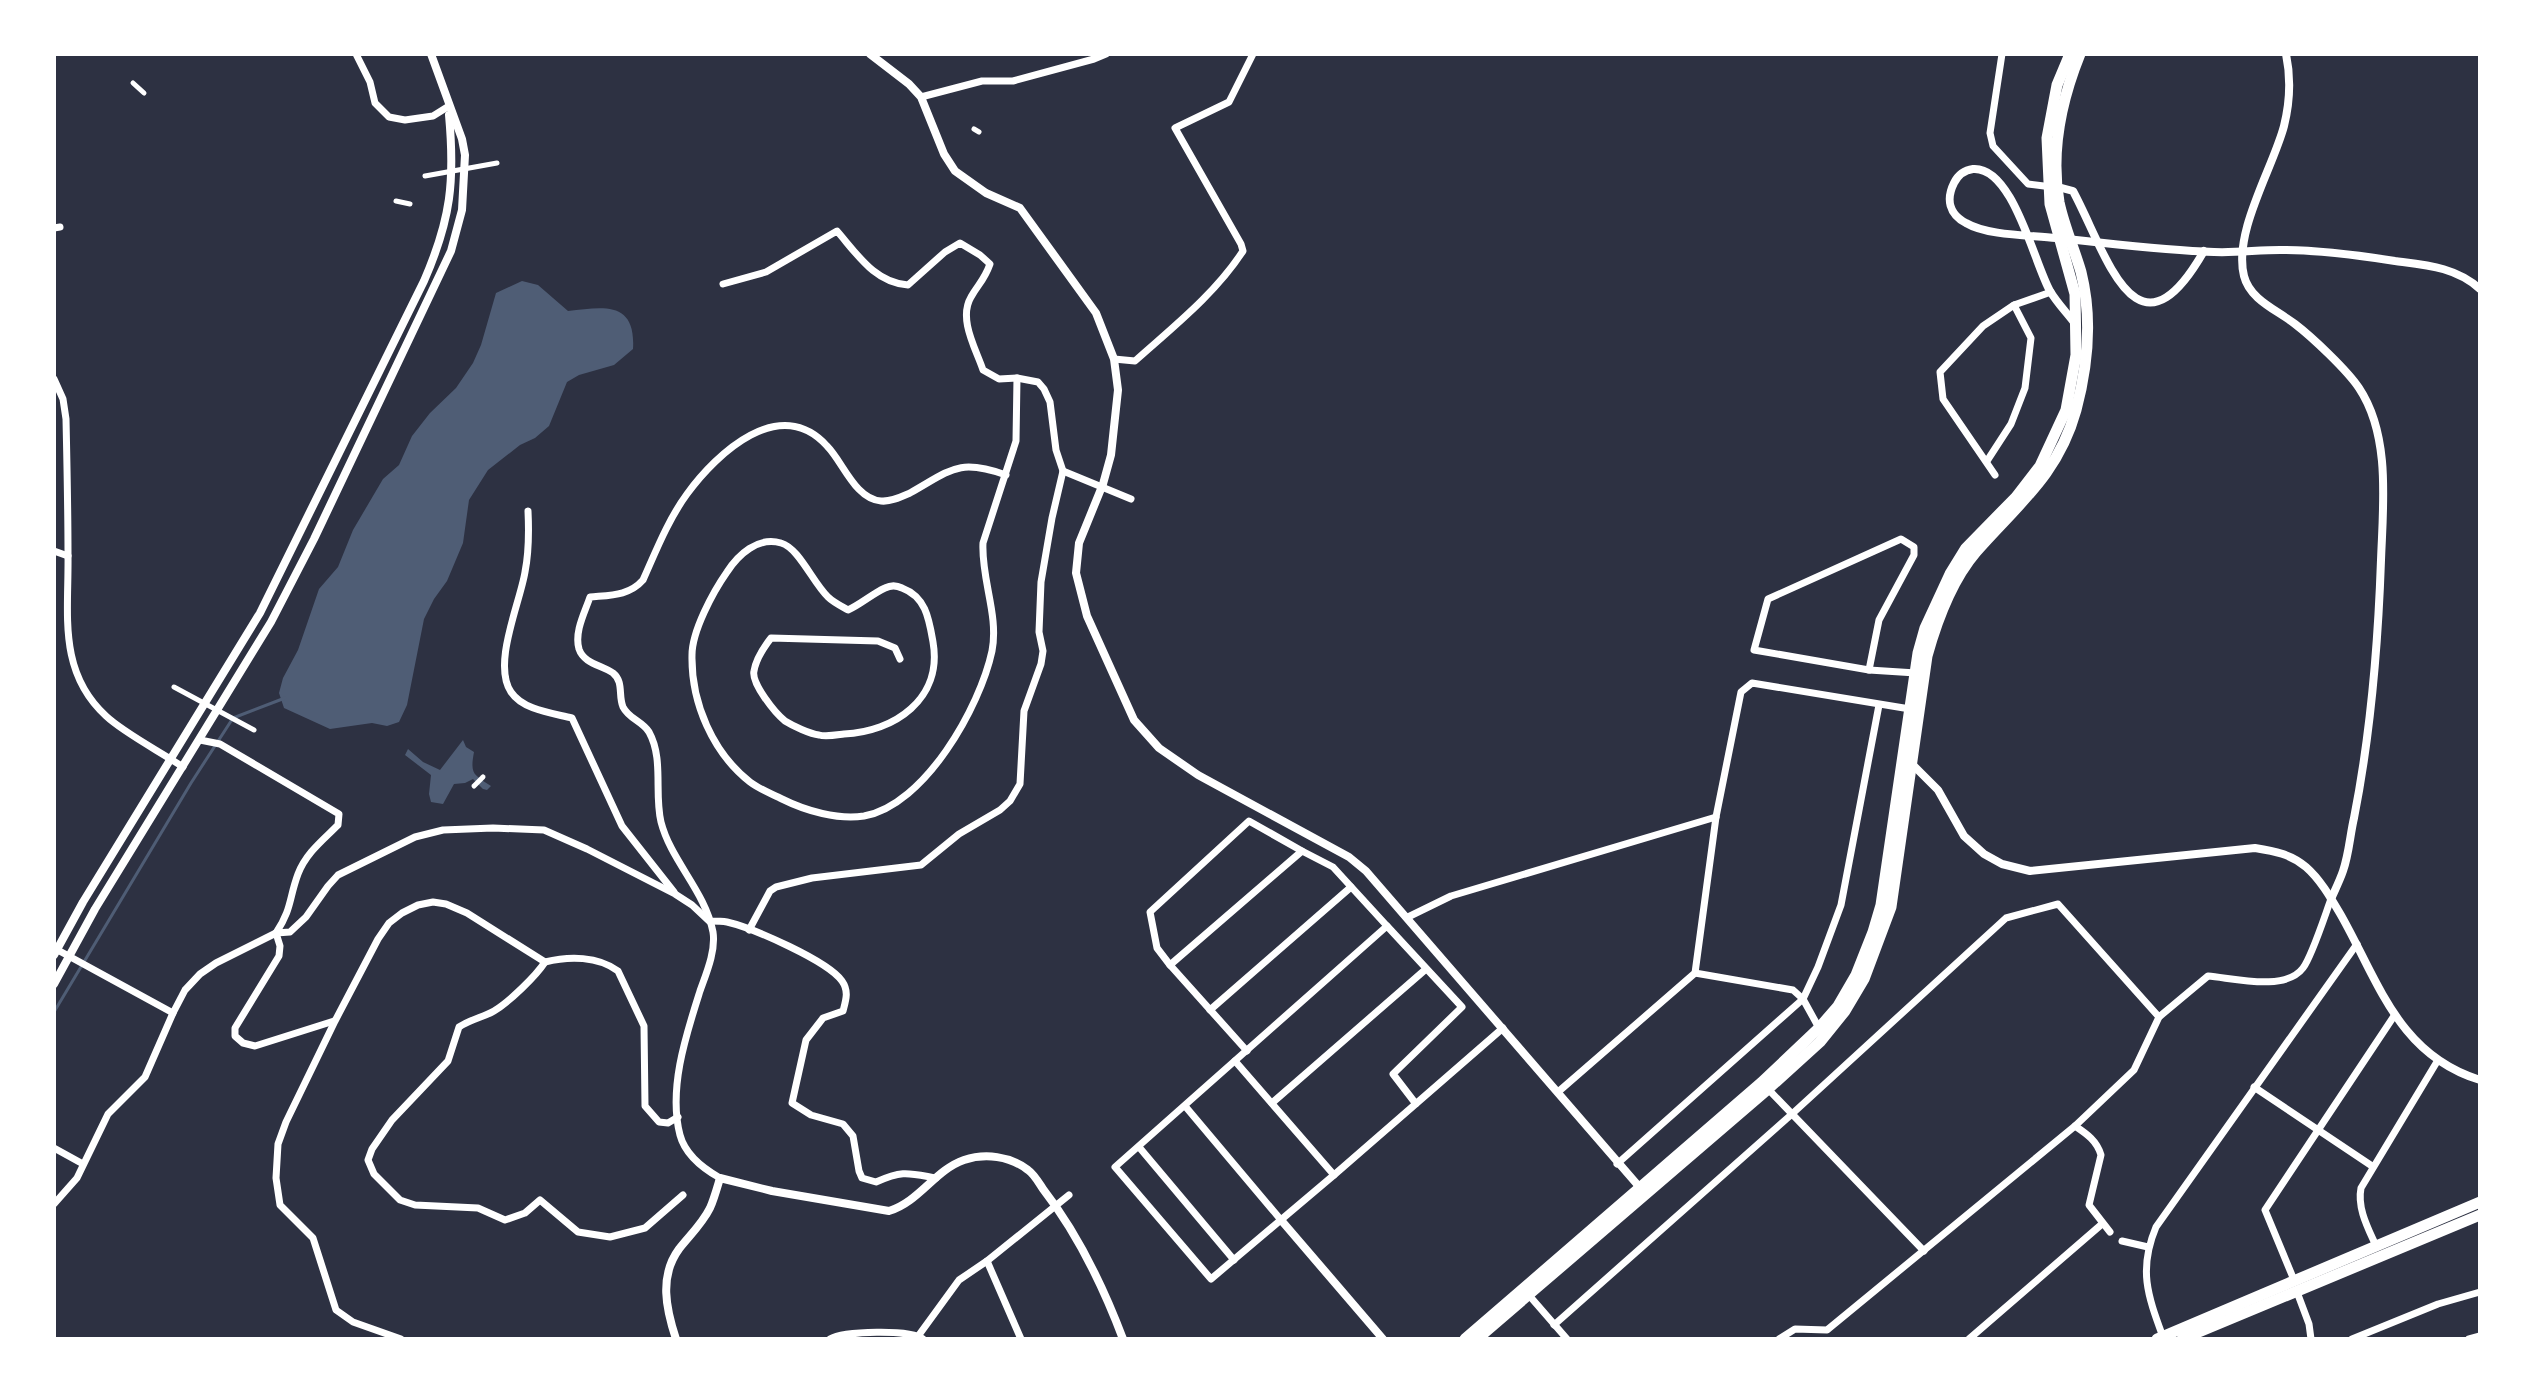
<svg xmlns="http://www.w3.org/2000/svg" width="2534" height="1393" font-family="Mulish,sans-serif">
	<rect width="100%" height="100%" fill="#2d3142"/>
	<g fill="#4f5d75">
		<path d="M 522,281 L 538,285 L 568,311 C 603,307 636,300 633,349 L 614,365 L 579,375 L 567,382 L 549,426 L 535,438 L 520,445 L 488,470 L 469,500 L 463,543 L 447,581 L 434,599 L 424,619 L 407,705 L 399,722 L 387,726 L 372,723 L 330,729 L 284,708 L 279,693 L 283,678 L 298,650 L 319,589 L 338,567 L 353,530 L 383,479 L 399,465 L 412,436 L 430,413 L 456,388 L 473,363 L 481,345 L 496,293 Z"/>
		<path d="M 463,740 L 466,747 L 474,752 C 470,774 473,774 491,786 L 487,790 L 483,789 L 473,779 L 465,783 L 454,784 L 443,804 L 431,802 L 429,794 L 431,775 L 405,755 L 408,749 L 423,762 L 440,770 Z"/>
	</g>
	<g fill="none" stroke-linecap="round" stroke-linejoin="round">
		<path stroke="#4f5d75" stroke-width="3" d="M 54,1012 L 191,783 L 233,718 L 285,698"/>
		<g stroke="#fff" stroke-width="5">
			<path d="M 133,83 L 144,93"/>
			<path d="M 974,129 L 979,132"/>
			<path d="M 425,176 L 497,163"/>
			<path d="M 396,201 L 410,204"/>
			<path d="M 174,687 L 254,730"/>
			<path d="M 474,786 L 483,777"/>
		</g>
		<g stroke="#fff" stroke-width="7">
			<path d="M 356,54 L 370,82 L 375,103 L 389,117 L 405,120 L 433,116 L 449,106"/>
			<path d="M 2002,54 L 1990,133 L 1993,146 L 2028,184 L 2052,187"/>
			<path d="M 921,97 L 982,81 L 1013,81 L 1094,59 L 1106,54"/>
			<path d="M 54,228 L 60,227"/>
			<path d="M 723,284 L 766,272 L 837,231 C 857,254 875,283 908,285 L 945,252 L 960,243 L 980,255 L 990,264 C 984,281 978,284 971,297 C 958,319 976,349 983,370 L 999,379 L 1017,378 L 1038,382 L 1044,389 L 1050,402 L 1056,450 L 1063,471 L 1052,518 L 1041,582 L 1039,632 L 1043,651 L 1041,664 L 1024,711 L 1020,784 L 1010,801 L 1000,810 L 959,834 L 921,865 L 812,878 L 776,887 L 770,891 L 749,930"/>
			<path d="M 1114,359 L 1135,361 C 1173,327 1215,294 1243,251 L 1241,244 L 1175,128 L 1229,102 L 1253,54"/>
			<path d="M 54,379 L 63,399 L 66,419 C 67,464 68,509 68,554 C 69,613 57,671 106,716 C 124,733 161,752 183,767"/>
			<path d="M 1987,461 L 2011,424 L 2025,388 L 2031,338 L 2014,305"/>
			<path d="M 1063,471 L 1131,499"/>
			<path d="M 1995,475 L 1943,399 L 1940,372 L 1983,326 L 2014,305 L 2051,292"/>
			<path d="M 528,511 C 529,532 529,552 525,572 C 520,603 492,664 511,692 C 523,710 552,713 572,718 L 622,826 L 674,892"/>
			<path d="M 1901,539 L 1914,547 L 1914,555 L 1879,620 L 1869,670 L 1754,650 L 1768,599 Z"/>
			<path d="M 54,551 L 68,556"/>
			<path d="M 900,659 L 895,648 L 878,641 L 771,638 C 764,647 756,659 754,671 C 751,683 775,713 785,721 C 793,726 810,734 819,735 C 826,737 836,735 844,734 C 894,732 943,699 933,642 C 929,619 926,597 902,588 C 896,585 891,585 885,588 C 872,594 861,604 848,610 C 841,606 833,602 828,597 C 813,583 799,548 781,543 C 758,536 738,555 727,572 C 713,592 692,631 692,655 C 691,703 713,753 750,782 C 759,789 772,794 782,799 C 806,811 838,820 864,816 C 925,805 980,707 992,651 C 999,615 981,579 983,543 L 1016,441 L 1017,378"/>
			<path d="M 1869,670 L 1916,673"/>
			<path d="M 200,740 L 220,744 L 339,814 L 338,825 C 323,840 306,853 298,874 C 289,898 292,909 276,933"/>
			<path d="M 1408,917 L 1451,896 L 1716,817"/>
			<path d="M 276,933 L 280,946 L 279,956 L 235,1028 L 235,1036 L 243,1043 L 255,1046 L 334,1021"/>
			<path d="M 54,948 L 173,1013"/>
			<path d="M 545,962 C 536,976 509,1002 494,1011 C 484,1017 471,1019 459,1027 L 448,1061 L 392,1120 L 372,1149 L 368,1160 L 374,1174 L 400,1200 L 415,1205 L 478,1208 L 505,1220 L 525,1213 L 540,1200 L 578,1232 L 610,1237 L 645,1228 L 683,1195"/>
			<path d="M 1170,965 L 1157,948 L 1150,912 L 1249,821 L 1302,851"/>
			<path d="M 1695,973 L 1793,990 L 1803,999 L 1819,1028"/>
			<path d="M 1210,1010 L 1351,887"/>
			<path d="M 1247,1051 L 1170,965 L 1302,851 L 1333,867 L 1387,926"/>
			<path d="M 1235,1061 L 1334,1175"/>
			<path d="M 2254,1087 L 2372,1166"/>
			<path d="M 1768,1089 L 1924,1251"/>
			<path d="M 1558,1092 L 1695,973 L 1716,817 L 1741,692 L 1752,683 L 1910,709"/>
			<path d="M 1272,1103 L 1426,969"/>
			<path d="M 1416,1104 L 1393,1074 L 1462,1007 L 1387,926 L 1115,1167 L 1211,1279 L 1334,1175 L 1503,1028"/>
			<path d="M 1185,1106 L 1281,1220"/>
			<path d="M 2075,1126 C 2087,1134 2097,1141 2101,1155 L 2089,1205 L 2110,1232"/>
			<path d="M 1139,1147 L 1234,1260"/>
			<path d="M 54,1148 L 83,1164"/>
			<path d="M 1617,1164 L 1803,999 L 1818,967 L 1841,905 L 1879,705"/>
			<path d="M 720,1178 C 704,1169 685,1154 680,1135 C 668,1089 686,1035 700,991 C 706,974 716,951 713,932 C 705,891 671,861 661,822 C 654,793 664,759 649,732 C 642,721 629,719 623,707 C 618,695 624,682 613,673 C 602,665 584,664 579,649 C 574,632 585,612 590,597 C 610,595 629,596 643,580 C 656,551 668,520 687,494 C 717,453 780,394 827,446 C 843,462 855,499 881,501 C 891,502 901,497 910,493 C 951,470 958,458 1006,475"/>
			<path d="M 54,1204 L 77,1178 L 108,1114 L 145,1077 L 173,1013 L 185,990 L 200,974 L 216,963 L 276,933 L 290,932 L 306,917 L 328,886 L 338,875 L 415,837 L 443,830 L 493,828 L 544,830 L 587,849 L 675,894 L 692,905 L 709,921 C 715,921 722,921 727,922 C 753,928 828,961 842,981 C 849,991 846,1000 843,1011 L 823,1018 L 806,1040 L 792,1103 L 811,1115 L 843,1124 L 853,1136 L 859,1171 L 862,1178 L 876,1182 C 903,1170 908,1173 936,1178"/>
			<path d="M 2122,1241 L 2148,1247"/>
			<path d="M 2376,1246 C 2368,1228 2357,1208 2361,1188 L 2438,1060"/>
			<path d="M 987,1261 L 1021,1339"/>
			<path d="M 2294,1280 L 2265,1210 L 2394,1016"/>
			<path d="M 2297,1292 L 2309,1324 L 2311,1339"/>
			<path d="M 1527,1293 L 1567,1339"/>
			<path d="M 1554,1325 L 1792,1114 L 2006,918 L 2058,904 L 2159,1017"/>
			<path d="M 2163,1337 C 2148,1296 2138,1270 2156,1227 L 2357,944"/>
			<path d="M 401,1339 L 353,1322 L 336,1310 L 313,1238 L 280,1205 L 276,1178 L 278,1144 L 286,1122 L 335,1021 L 378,939 L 389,923 L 402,913 L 418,905 L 433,902 L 446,904 L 467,913 L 545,962 C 569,956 598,956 618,971 L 644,1026 L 645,1106 L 659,1122 L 668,1123 L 678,1117"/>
			<path d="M 830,1339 C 843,1331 911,1329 923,1339"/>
			<path d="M 916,1339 L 959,1280 L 987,1261 L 1069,1195"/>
			<path d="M 1779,1339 L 1795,1329 L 1827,1330 L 2075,1126 L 2134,1070 L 2159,1017 L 2208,976 C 2233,978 2285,992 2303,968 C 2312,956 2325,915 2331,899"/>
			<path d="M 1969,1339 L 2102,1224"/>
			<path d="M 2352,1339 L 2438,1304 L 2480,1292"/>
			<path d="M 2469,1339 L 2480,1336"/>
		</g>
		<g stroke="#fff" stroke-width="8">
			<path d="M 870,54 L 909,84 L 921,97 L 944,154 L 955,171 L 986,193 L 1020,208 L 1096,313 L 1114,359 L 1118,390 L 1111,455 L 1103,484 L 1079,543 L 1076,573 L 1087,616 L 1134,720 L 1159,748 L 1198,775 L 1349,857 L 1366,871 L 1642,1190"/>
			<path d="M 2286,54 C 2291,78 2290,102 2284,126 C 2273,168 2233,232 2244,276 C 2250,300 2277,310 2295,324 C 2312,337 2347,370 2359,388 C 2391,436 2383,505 2381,560 C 2378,647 2371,732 2354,818 C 2350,835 2349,854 2343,871 C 2340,880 2335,890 2331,899"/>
			<path d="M 2058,187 L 2073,191 C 2107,254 2136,370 2204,251"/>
			<path d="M 2076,325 C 2068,314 2057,303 2050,291 C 2034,263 2013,166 1973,169 C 1965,170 1958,175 1954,183 C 1946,199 1949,214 1966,223 C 1988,236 2031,235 2056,238 C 2108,243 2161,250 2214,252 C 2236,253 2258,250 2280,250 C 2319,250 2357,255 2395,261 C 2426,265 2456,267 2480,289"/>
			<path d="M 1913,765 L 1938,790 L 1964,836 L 1984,854 L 2002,864 L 2030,871 L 2255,848 C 2274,851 2291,854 2306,867 C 2321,880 2332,900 2342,917 C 2379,983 2399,1055 2480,1080"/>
			<path d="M 54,955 L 83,902 L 260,613 L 424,281 C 451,219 455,181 449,115"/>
			<path d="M 54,984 L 95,909 L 271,622 L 314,539 L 451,251 L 462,210 L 465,155 L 462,139 L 431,54"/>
			<path d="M 1281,1220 L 1383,1339"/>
			<path d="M 676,1339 C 666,1309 659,1276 679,1249 C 690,1235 702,1224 710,1208 C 714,1199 717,1188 720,1178 L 772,1191 L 889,1211 C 919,1202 935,1170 964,1160 C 985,1153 1010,1156 1028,1170 C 1034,1174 1039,1183 1043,1189 C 1078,1234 1103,1286 1123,1339"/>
		</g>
		<g stroke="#fff" stroke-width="11">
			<path d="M 1465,1339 L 1761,1083 L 1819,1028 L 1838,1006 L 1856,975 L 1873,932 L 1881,905 L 1918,653 L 1925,628 L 1950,574 L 1966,548 L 2016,497 L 2040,466 L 2066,410 L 2076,355 L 2075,294 L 2050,204 L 2047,138 L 2057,85 L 2070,54"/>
			<path d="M 1477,1339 L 1768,1089 L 1820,1042 L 1845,1011 L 1864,979 L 1891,907 L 1927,656 C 1937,620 1952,580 1976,552 C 2018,504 2058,475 2076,410 C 2088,365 2092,316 2081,272 C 2074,248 2064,226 2059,202 C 2050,150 2061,101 2080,54"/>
		</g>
		<g stroke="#fff" stroke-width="11">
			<path d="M 2157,1339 L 2480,1202"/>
			<path d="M 2182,1339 L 2480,1215"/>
		</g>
	</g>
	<rect width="2534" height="1393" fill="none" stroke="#ffffff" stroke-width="112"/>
</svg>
